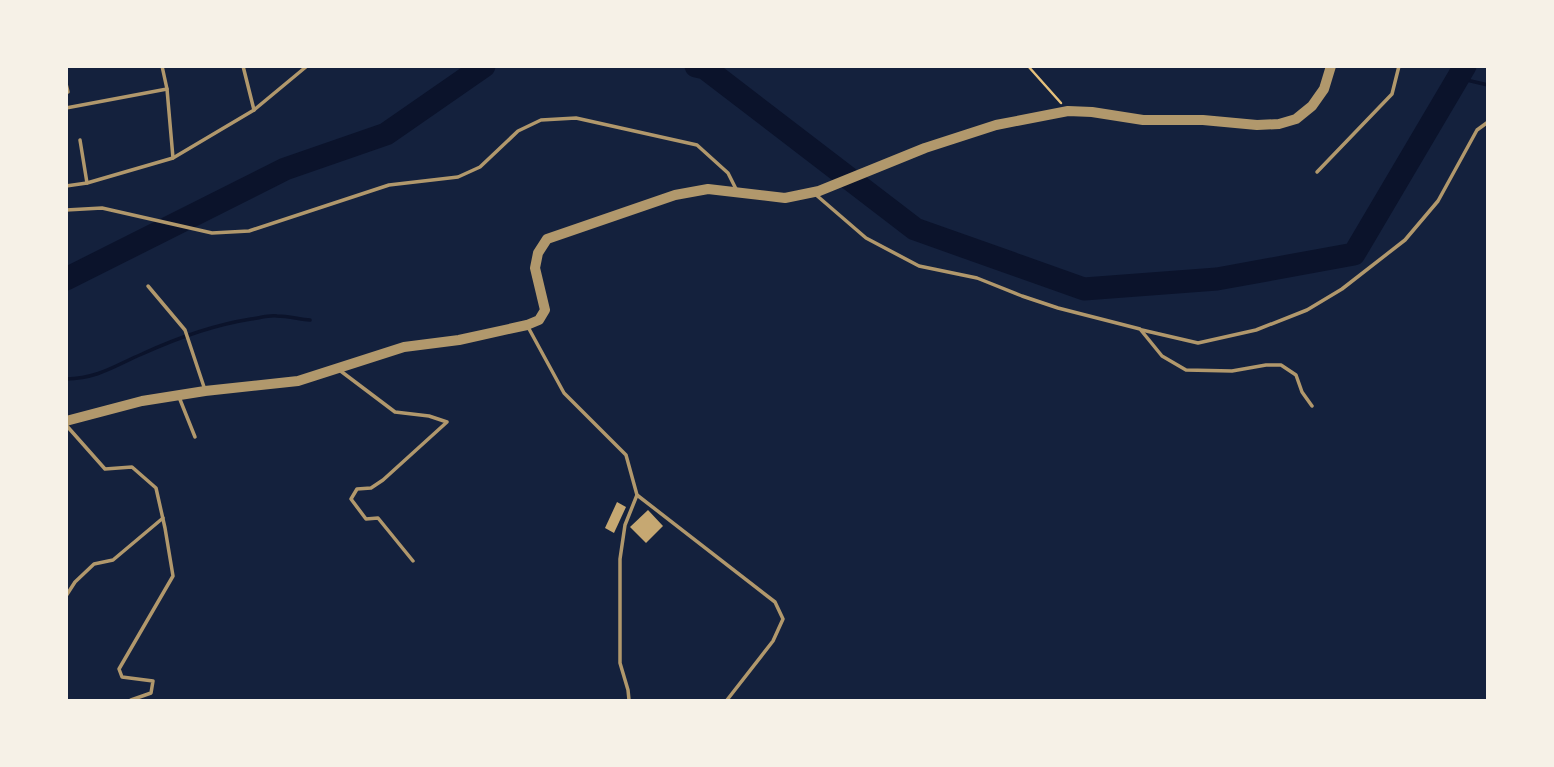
<svg xmlns="http://www.w3.org/2000/svg" width="1554" height="767" font-family="'Nunito Sans',sans-serif">
	<rect width="100%" height="100%" fill="#14213d"/>
	<g fill="none" stroke-linecap="round" stroke-linejoin="round">
		<g stroke="#0b132b" stroke-width="3.5">
			<path d="M 1458,78 L 1488,85"/>
			<path d="M 66,379 C 99,378 114,366 142,354 C 177,338 213,325 251,319 C 259,318 269,315 277,316 C 288,316 299,319 310,320"/>
		</g>
		<g stroke="#0b132b" stroke-width="23">
			<path d="M 696,66 L 705,68 L 915,229 L 1084,289 L 1217,279 L 1354,254 L 1465,66"/>
			<path d="M 66,279 L 285,169 L 386,134 L 484,66"/>
		</g>
	</g>
	<g fill="#c6a872">
		<path d="M 617,502 L 626,507 L 614,533 L 605,528 Z"/>
		<path d="M 648,510 L 663,526 L 646,543 L 630,527 Z"/>
	</g>
	<g fill="none" stroke-linecap="round" stroke-linejoin="round">
		<path stroke="#e5c07b" stroke-width="2.5" d="M 1028,66 L 1061,103"/>
		<g stroke="#b1986c" stroke-width="3.5">
			<path d="M 162,66 L 167,89 L 173,158"/>
			<path d="M 243,66 L 254,110"/>
			<path d="M 66,84 L 68,92"/>
			<path d="M 66,108 L 167,89"/>
			<path d="M 80,140 L 87,183"/>
			<path d="M 1317,172 L 1392,94 L 1399,66"/>
			<path d="M 66,186 L 87,183 L 173,158 L 254,110 L 307,66"/>
			<path d="M 815,194 L 866,238 L 919,266 L 977,278 L 1022,296 L 1058,308 L 1140,329 L 1162,356 L 1186,370 L 1232,371 L 1266,365 L 1281,365 L 1296,375 L 1302,392 L 1312,406"/>
			<path d="M 66,210 L 102,208 L 212,233 L 249,231 L 389,185 L 458,177 L 480,167 L 518,131 L 541,120 L 576,118 L 697,145 L 728,173 L 737,191"/>
			<path d="M 148,286 L 185,330 L 205,390"/>
			<path d="M 528,327 L 564,393 L 626,455 L 637,495 L 775,602 L 783,619 L 773,641 L 727,700"/>
			<path d="M 1142,330 L 1198,343 L 1256,330 L 1307,310 L 1342,289 L 1405,240 L 1438,201 L 1477,130 L 1488,122"/>
			<path d="M 338,369 L 395,412 L 429,416 L 447,422 L 383,480 L 371,488 L 357,489 L 351,499 L 366,519 L 378,518 L 413,561"/>
			<path d="M 179,397 L 195,437"/>
			<path d="M 66,425 L 105,469 L 132,467 L 156,488 L 165,528 L 173,576 L 119,669 L 122,677 L 153,681 L 151,693 L 131,700"/>
			<path d="M 66,596 L 75,582 L 94,564 L 113,560 L 163,518"/>
			<path d="M 629,700 L 628,690 L 620,663 L 620,559 L 625,525 L 637,495"/>
		</g>
		<path stroke="#b1986c" stroke-width="10" d="M 66,421 L 142,401 L 205,391 L 298,381 L 404,347 L 459,340 L 527,325 L 539,320 L 545,310 L 535,268 L 538,253 L 547,239 L 675,195 L 708,189 L 785,198 L 819,191 L 925,148 L 996,125 L 1068,111 L 1092,112 L 1143,120 L 1203,120 L 1257,125 L 1279,124 L 1296,119 L 1312,106 L 1324,89 L 1331,66"/>
	</g>
	<rect width="1554" height="767" fill="none" stroke="#f6f1e7" stroke-width="136"/>
</svg>
